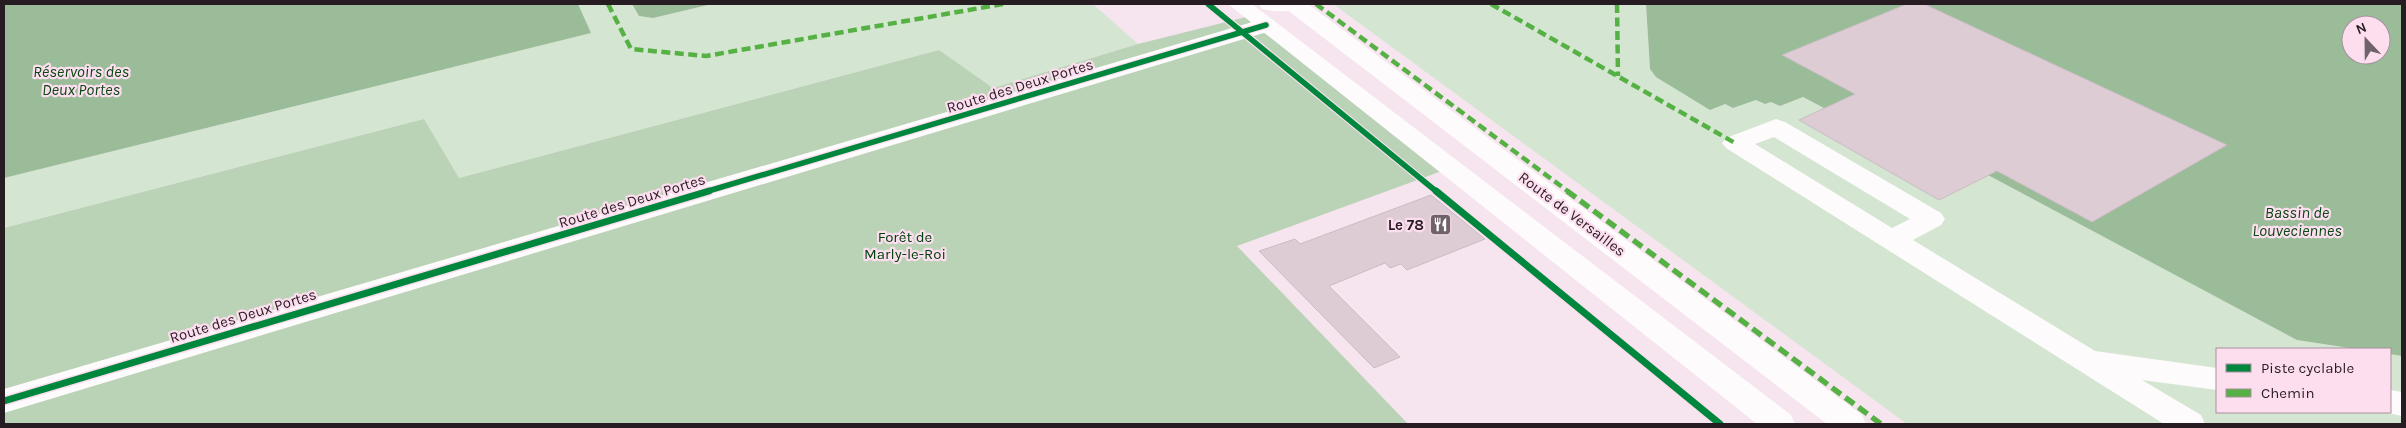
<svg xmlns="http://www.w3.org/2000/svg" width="2406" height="428" font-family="Karla,sans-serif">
	<rect width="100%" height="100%" fill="#f6e5ee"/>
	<g fill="#d4e5d1">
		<path d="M 578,4 L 632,4 L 639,16 L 653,18 L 712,4 L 1093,4 L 1138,44 L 993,88 L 939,50 L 459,178 L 424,119 L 4,228 L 4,178 L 590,33 Z"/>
		<path d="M 1333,4 L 1646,4 L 1650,69 L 1733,108 L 1756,100 L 1765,104 L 1771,102 L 1780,106 L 1803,97 L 1824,108 L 1782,55 L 1907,4 L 1924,4 L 2227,145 L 1988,174 L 2297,340 L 2356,349 L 2217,349 L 2217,412 L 2390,412 L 2390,354 L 2402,356 L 2402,424 L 1907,424 Z"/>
	</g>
	<path fill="#bad2b6" d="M 1254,15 L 1450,168 L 1237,246 L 1408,424 L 4,424 L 4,228 L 424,119 L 459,178 L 939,50 L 993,88 L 1138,44 Z"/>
	<g fill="#9abc99" fill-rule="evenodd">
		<path d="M 4,4 L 578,4 L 591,33 L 4,178 Z"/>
		<path d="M 632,4 L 712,4 L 653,18 L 639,16 Z"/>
		<path d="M 1646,4 L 1907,4 L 1783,55 L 1895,116 L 1830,106 L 1824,108 L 1803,97 L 1780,106 L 1771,102 L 1765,104 L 1756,100 L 1733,108 L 1725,104 L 1710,110 L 1656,77 L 1650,69 Z"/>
		<path d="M 1924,4 L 2402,4 L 2402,356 L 2390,354 L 2390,349 L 2356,349 L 2297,340 L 1988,175 L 1961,174 L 2226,145 ZM 2351,25 L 2381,25 L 2381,55 L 2351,55 Z"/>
	</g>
	<g fill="#deccd5" stroke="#c9bcc3">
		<path d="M 1907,4 L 1924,4 L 2227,145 L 2092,222 L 1997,171 L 1939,200 L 1799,120 L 1855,94 L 1782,55 Z"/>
		<path d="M 1431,195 L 1485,239 L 1407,270 L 1401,264 L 1390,268 L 1385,263 L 1329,286 L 1400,357 L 1374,368 L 1259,251 L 1295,239 L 1300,244 Z"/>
	</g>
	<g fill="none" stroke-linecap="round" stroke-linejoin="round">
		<path stroke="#cfc9cc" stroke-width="3" stroke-dasharray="2.5 2.5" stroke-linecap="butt" d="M 1606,331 L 1720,424"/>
		<g fill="#fefbfc" fill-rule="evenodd">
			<path d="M 1259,4 L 1308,4 L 1305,9 C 1291,12 1276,12 1262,9 Z"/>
			<path d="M 1266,18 L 1274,20 L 1277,25 L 1274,30 L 4,413 L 4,389 Z"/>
			<path d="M 1776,119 L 1785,122 L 1941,213 L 1945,219 L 1941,225 L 1913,240 L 2095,351 L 2217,368 L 2217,390 L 2142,380 L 2201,415 L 2205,424 L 2164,424 L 1726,148 L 1722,143 L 1726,138 ZM 1774,137 L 1910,219 L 1892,228 L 1755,144 Z"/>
			<path d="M 2390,390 L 2402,392 L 2402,416 L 2383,412 L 2390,412 Z"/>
		</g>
		<g fill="#fefbfc" fill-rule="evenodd">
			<path d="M 1228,4 L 1252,4 L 1791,415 L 1795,424 L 1757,424 Z"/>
			<path d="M 1283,4 L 1308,4 L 1862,415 L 1866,424 L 1827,424 L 1286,9 Z"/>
		</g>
		<g stroke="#56b145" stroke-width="4.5" stroke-dasharray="9 4.5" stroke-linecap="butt">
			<path d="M 608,4 L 631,49 L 706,56 L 1003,4"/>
			<path d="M 1316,4 L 1569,192"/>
			<path d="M 1491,4 L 1735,143"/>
			<path d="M 1617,4 L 1618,76"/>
		</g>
		<path stroke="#56b145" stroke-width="5.5" stroke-dasharray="11 5.5" stroke-linecap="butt" d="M 1567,191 L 1881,424"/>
		<defs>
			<g id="cycleway-far1">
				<path d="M 1208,4 L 1437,192"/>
				<path d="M 705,192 L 1266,25"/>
			</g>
			<g id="cycleway">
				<path d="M 1436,191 L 1720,424"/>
				<path d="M 4,401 L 709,191"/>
			</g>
		</defs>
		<use href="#cycleway-far1" stroke="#fddeef" stroke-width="8"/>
		<use href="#cycleway" stroke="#fddeef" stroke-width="10"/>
		<use href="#cycleway-far1" stroke="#00873e" stroke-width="5.5"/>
		<use href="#cycleway" stroke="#00873e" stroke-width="7"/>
	</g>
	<defs>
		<symbol id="restaurant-square" viewBox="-11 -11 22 22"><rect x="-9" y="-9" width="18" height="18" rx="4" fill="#70626a" stroke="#fddeef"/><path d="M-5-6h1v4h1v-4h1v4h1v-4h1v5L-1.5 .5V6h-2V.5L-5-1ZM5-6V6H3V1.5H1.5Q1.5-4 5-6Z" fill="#fff"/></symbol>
	</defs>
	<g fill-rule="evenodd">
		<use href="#restaurant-square" x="1428" y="212" width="25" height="25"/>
	</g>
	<g text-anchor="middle" stroke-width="4.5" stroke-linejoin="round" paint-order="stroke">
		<g font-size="15" fill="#281c23" stroke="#fddeef">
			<text transform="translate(1020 86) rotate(-17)" y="5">Route des Deux Portes</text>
			<text transform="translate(632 201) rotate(-17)" y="5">Route des Deux Portes</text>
			<text transform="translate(1572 214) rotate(37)" y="5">Route de Versailles</text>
			<text transform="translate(243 316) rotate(-17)" y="5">Route des Deux Portes</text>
		</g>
		<g font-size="15" font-weight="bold" fill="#281c23" stroke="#fddeef" text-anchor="end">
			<text x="1424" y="230">Le 78</text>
		</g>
		<g font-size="15" fill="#00400a" stroke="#fddeef">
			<text x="905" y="242">Forêt de<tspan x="905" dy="17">Marly-le-Roi</tspan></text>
		</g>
		<g font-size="16" font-style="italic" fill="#074711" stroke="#fddeef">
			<text x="81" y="77">Réservoirs des<tspan x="81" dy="18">Deux Portes</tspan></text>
			<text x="2297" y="218">Bassin de<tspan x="2297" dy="18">Louveciennes</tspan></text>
		</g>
	</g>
	<rect width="2406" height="428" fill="none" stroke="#281c23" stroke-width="10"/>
	<rect x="2216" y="348" width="175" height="65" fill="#fddeef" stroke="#a8909d"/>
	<rect x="2226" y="364" width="25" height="8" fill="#00873e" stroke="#a8909d"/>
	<text x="2261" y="373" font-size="15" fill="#281c23">Piste cyclable</text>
	<rect x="2226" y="389" width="25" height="8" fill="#56b145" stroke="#a8909d"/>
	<text x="2261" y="398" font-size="15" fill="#281c23">Chemin</text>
	<g transform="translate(2366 40) rotate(338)"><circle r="24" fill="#fddeef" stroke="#a8909d"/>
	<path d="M0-4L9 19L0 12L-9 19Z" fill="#70626a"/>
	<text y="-8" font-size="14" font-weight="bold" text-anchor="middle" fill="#281c23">N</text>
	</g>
</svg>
